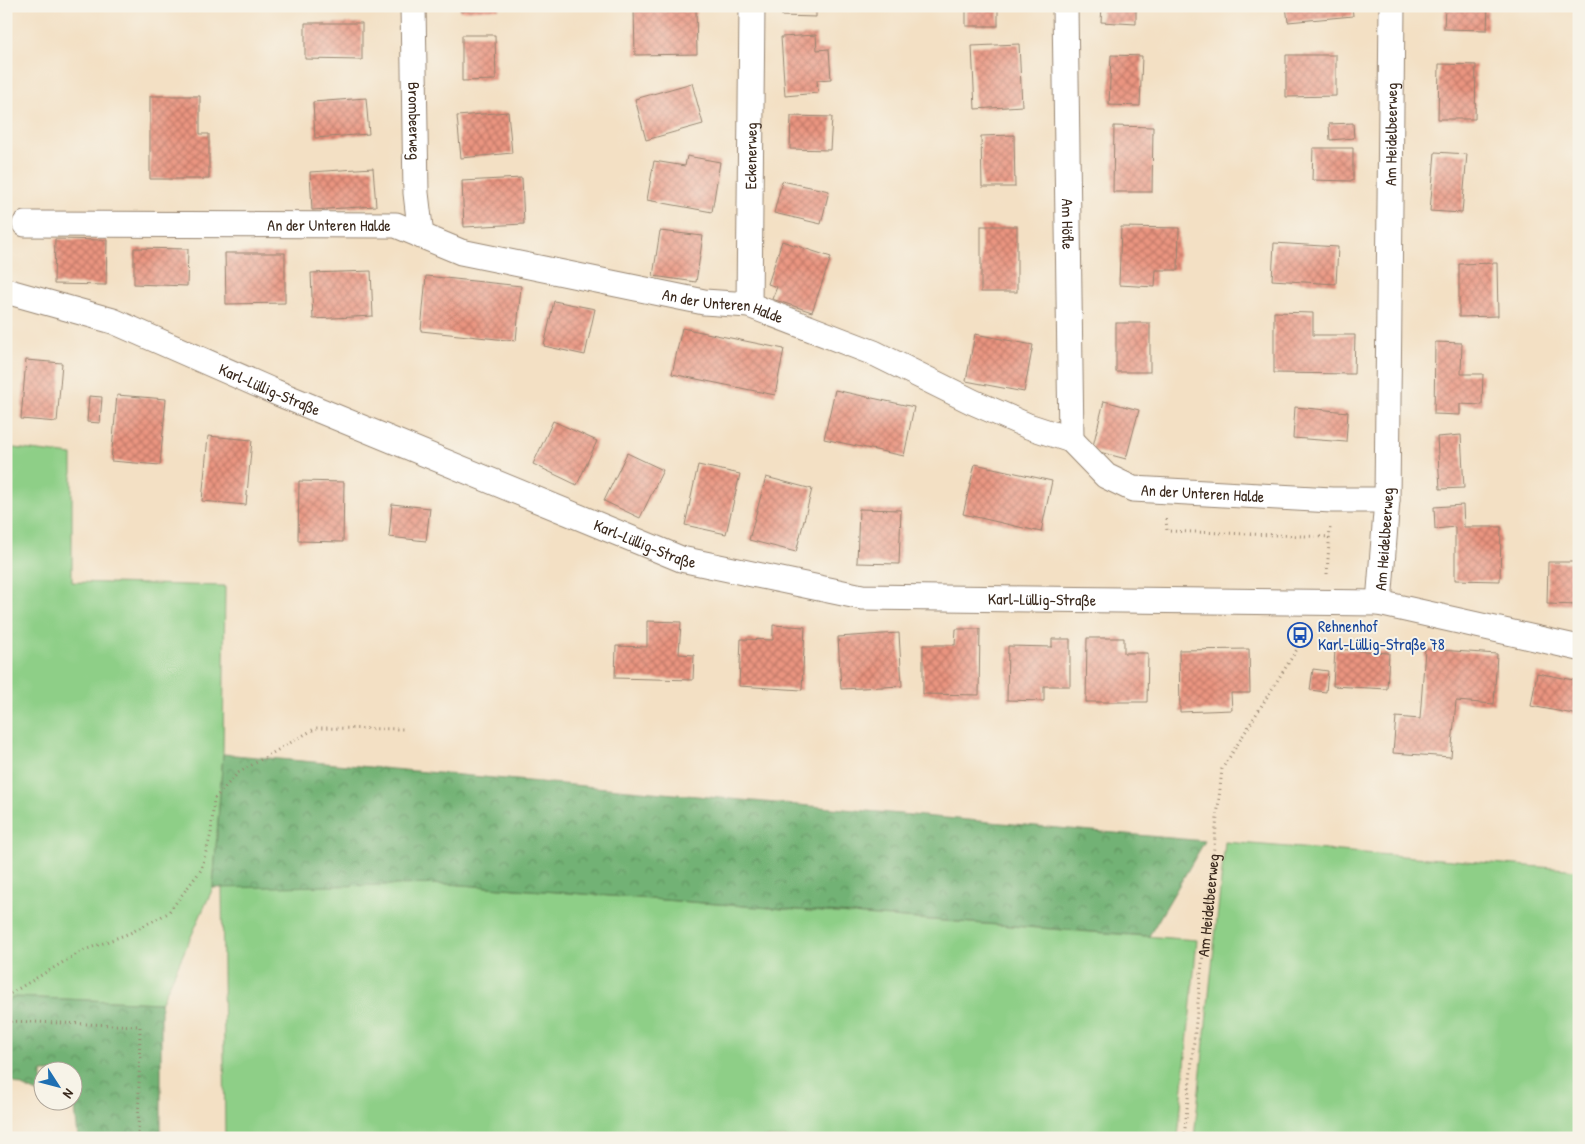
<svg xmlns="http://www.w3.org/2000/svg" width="1585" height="1144" font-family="'Patrick Hand',sans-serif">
	<defs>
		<pattern id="forest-crowns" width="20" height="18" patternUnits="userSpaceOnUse" patternTransform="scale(1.25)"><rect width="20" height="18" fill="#72b274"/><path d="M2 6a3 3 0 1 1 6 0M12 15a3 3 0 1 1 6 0" fill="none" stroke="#5f915f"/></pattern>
		<pattern id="building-cross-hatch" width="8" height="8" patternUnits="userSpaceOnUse" patternTransform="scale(1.25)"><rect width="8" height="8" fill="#ea9480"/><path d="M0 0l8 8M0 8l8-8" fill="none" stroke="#bf7968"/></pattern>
	</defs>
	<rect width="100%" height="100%" fill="#f7f3e8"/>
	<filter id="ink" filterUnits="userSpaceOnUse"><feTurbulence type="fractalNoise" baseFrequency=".02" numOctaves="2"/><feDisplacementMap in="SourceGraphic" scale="10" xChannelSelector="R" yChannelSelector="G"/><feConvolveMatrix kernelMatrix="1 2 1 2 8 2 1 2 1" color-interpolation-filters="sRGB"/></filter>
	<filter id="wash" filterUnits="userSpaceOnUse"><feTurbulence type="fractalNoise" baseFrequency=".0096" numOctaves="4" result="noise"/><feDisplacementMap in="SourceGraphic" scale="20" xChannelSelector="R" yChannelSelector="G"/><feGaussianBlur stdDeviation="1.12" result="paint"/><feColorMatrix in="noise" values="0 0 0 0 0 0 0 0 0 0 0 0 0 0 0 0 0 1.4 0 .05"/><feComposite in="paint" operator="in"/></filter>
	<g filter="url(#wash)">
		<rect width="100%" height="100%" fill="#f3e0c4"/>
		<g fill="#8ecf87" stroke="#647c52">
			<path d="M 6,447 L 72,455 L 72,582 L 225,586 L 223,754 L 213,888 L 161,1003 L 13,997 L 6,1002 Z"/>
			<path d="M 1225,842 L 1579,870 L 1579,1138 L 1194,1138 Z"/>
			<path d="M 449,884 L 1197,940 L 1178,1138 L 225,1138 L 222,887 Z"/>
		</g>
		<g fill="url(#forest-crowns)" stroke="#566e49">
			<path d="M 223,754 L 1205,841 L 1149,936 L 449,884 L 213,888 Z"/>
			<path d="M 13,997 L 161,1003 L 161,1138 L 78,1138 L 75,1108 L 59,1102 L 72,1102 L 72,1072 L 42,1072 L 42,1095 L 6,1079 L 6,1002 Z"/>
		</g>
		<g id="blocks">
			<g fill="url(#building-cross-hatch)">
				<path d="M 460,6 L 499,6 L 499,9 L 460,11 Z"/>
				<path d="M 783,6 L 816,6 L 816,17 L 782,16 Z"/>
				<rect x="966" y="6" width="32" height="20"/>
				<path d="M 1102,6 L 1136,6 L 1136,24 L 1101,22 Z"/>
				<path d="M 1286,6 L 1352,6 L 1353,16 L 1288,22 Z"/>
				<path d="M 1445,6 L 1488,6 L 1487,30 L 1444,29 Z"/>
				<path d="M 634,9 L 696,9 L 697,54 L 635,55 Z"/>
				<path d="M 305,23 L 362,23 L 362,60 L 305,59 Z"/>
				<path d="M 462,35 L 495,35 L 496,80 L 462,81 Z"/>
				<path d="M 816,35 L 817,50 L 829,49 L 831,79 L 817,80 L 818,93 L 785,96 L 781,37 Z"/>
				<path d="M 1019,44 L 1022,106 L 975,109 L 972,46 Z"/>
				<path d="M 1111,55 L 1142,56 L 1140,106 L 1109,105 Z"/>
				<path d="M 1286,55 L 1336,55 L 1336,96 L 1286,97 Z"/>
				<path d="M 1439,64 L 1476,65 L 1475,119 L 1438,119 Z"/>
				<path d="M 692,83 L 703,124 L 646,140 L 635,99 Z"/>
				<path d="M 150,96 L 200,96 L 200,134 L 209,134 L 209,179 L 150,179 Z"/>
				<path d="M 366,98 L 369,134 L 315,138 L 313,102 Z"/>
				<path d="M 508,112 L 512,153 L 461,158 L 457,116 Z"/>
				<path d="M 791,116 L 832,117 L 830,150 L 790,149 Z"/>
				<path d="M 1353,123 L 1354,138 L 1330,140 L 1329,124 Z"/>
				<path d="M 1114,126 L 1153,127 L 1152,192 L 1113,192 Z"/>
				<path d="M 1014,135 L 1015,187 L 982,187 L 981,136 Z"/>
				<path d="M 1313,148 L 1353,148 L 1353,181 L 1312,180 Z"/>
				<path d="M 1435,152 L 1467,154 L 1462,213 L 1430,211 Z"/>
				<path d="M 687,156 L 720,162 L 712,212 L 647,200 L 654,161 L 685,166 Z"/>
				<path d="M 373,168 L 376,206 L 312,210 L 310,172 Z"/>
				<path d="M 522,178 L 524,224 L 464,227 L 462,181 Z"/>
				<path d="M 782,181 L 829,191 L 821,224 L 774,213 Z"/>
				<rect x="981" y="226" width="36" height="66"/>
				<path d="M 1121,227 L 1179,228 L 1178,270 L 1156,270 L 1155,287 L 1119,285 Z"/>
				<path d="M 660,231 L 703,236 L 696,282 L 653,276 Z"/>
				<path d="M 55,239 L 107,240 L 106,285 L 54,284 Z"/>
				<path d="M 782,241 L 831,257 L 812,312 L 772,299 L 777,287 L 768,284 Z"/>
				<path d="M 1274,243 L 1338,247 L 1336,284 L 1272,280 Z"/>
				<path d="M 134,248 L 188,249 L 187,286 L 134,284 Z"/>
				<path d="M 225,253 L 285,253 L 285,303 L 226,304 Z"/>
				<path d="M 1497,263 L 1498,316 L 1459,317 L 1459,264 Z"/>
				<path d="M 371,271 L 373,316 L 313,319 L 311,273 Z"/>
				<path d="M 426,276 L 521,286 L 516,341 L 421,331 Z"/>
				<path d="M 554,301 L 595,309 L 585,355 L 544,346 Z"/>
				<path d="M 1274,312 L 1313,313 L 1313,335 L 1355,335 L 1354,374 L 1274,373 Z"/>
				<rect x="1116" y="323" width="34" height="49"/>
				<path d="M 682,328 L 784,349 L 775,395 L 672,374 Z"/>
				<path d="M 975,334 L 1033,345 L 1024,392 L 966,381 Z"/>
				<path d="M 1435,342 L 1462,343 L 1461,374 L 1483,374 L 1482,405 L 1460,404 L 1460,415 L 1434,414 Z"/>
				<path d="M 26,360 L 62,363 L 57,422 L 21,419 Z"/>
				<path d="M 835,390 L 914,407 L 904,456 L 824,439 Z"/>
				<path d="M 117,395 L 166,399 L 160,465 L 111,461 Z"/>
				<path d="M 89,396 L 102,397 L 100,423 L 87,422 Z"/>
				<path d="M 1104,401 L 1139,410 L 1126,459 L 1092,450 Z"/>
				<path d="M 1295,407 L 1348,412 L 1346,442 L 1293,438 Z"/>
				<path d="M 553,421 L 597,441 L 577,485 L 533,464 Z"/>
				<path d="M 1461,435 L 1464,488 L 1440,489 L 1437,437 Z"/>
				<path d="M 208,436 L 252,440 L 246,505 L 202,501 Z"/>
				<path d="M 627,453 L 663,470 L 640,518 L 604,501 Z"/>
				<path d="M 975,464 L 1052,481 L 1041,532 L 963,514 Z"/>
				<path d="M 698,465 L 740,474 L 726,534 L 685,525 Z"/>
				<path d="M 766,477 L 812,489 L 796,552 L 749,540 Z"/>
				<path d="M 299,481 L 344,482 L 343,542 L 298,541 Z"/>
				<path d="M 392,504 L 430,508 L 426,541 L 389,537 Z"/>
				<path d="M 1463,505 L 1464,527 L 1501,527 L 1500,581 L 1455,580 L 1455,527 L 1435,529 L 1434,507 Z"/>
				<path d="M 859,509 L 901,510 L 899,564 L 857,563 Z"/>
				<path d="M 1548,562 L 1579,562 L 1579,605 L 1547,604 Z"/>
				<path d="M 647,621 L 681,622 L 679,654 L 694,655 L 693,680 L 615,678 L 616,646 L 647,647 Z"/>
				<path d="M 773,625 L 805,627 L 802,690 L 739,686 L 741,639 L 773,640 Z"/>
				<path d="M 956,629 L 980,629 L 979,695 L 923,694 L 923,645 L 955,645 Z"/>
				<path d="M 899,633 L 902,686 L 841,689 L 838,637 Z"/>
				<path d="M 1087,638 L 1124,638 L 1124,653 L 1148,653 L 1147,702 L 1086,702 Z"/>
				<path d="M 1052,639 L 1070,639 L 1070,686 L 1044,686 L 1044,701 L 1007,700 L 1008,646 L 1052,647 Z"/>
				<path d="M 1249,649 L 1250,693 L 1231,693 L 1232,710 L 1180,712 L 1179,650 Z"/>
				<path d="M 1335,649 L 1389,653 L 1387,689 L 1333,686 Z"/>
				<path d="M 1425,649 L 1497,654 L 1494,704 L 1456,701 L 1451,757 L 1393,753 L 1396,717 L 1420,719 Z"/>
				<path d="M 1313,669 L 1328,671 L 1326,692 L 1310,690 Z"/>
				<path d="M 1537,673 L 1579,681 L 1579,715 L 1531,706 Z"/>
			</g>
		</g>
	</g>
	<g filter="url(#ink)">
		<use href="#blocks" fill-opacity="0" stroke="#978571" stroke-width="1"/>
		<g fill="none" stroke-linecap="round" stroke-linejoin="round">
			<defs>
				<g id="minor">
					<path id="s2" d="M 413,6 L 416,193 L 421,236"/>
					<path id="s3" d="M 1065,6 L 1071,440"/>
					<path id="s4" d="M 25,224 L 396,225 L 461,252 L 704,302 L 749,305 L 874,353 L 973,402 L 1028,426 L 1071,440 L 1106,476 L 1133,489 L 1332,500 L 1387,500"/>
					<path id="s5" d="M 6,291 L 113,321 L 275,392 L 681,559 L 862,597 L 1379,603 L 1579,648"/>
					<path id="s6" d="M 749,305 L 752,6"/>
					<path id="s7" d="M 1379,603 L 1387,500 L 1392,6"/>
				</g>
			</defs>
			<use href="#minor" stroke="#978571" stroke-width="27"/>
			<g stroke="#978571" stroke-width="3" stroke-dasharray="1 4" stroke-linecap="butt">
				<path d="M 1166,519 L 1167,531 L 1330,537"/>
				<path d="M 1327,574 L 1330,528"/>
				<path d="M 6,996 L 82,951 L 130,933 L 168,913 L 201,870 L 211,834 L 214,799 L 238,773 L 316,728 L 405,729"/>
				<path d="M 6,1021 L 140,1026 L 138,1138"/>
				<path id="s1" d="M 1184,1138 L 1222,769 L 1309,630"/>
			</g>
			<use href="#minor" stroke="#fff" stroke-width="25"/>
		</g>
	</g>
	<defs>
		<symbol id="bus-ring" viewBox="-11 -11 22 22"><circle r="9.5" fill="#f7f3e8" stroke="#1a4fb4" stroke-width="1.5"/><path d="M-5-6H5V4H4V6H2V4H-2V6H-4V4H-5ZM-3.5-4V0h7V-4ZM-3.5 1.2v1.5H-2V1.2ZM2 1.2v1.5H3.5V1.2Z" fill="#1a4fb4"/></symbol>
	</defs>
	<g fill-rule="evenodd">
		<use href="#bus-ring" x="1286" y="621" width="28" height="28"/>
	</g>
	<g text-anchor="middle" stroke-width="4" stroke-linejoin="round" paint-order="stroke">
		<g font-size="16" fill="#3b2a1e" stroke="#f7f3e8">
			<text dy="6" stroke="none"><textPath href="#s2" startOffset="115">Brombeerweg</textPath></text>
			<text dy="6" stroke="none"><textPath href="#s7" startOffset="469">Am Heidelbeerweg</textPath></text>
			<text dy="6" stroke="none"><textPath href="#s6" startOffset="149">Eckenerweg</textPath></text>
			<text dy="6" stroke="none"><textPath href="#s3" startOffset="218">Am Höfle</textPath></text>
			<text dy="6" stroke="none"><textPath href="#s4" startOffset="304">An der Unteren Halde</textPath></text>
			<text dy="6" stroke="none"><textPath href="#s4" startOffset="709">An der Unteren Halde</textPath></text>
			<text dy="6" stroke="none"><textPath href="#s5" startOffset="282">Karl-Lüllig-Straße</textPath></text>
			<text dy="6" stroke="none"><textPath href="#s4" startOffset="1234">An der Unteren Halde</textPath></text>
			<text dy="6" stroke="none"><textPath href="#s7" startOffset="64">Am Heidelbeerweg</textPath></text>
			<text dy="6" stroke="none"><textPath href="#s5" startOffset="688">Karl-Lüllig-Straße</textPath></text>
			<text dy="6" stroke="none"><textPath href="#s5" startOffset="1092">Karl-Lüllig-Straße</textPath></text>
			<text dy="6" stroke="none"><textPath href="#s1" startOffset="234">Am Heidelbeerweg</textPath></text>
		</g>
		<g font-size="16" fill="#164399" stroke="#f7f3e8" text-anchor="start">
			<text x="1318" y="632">Rehnenhof<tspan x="1318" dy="18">Karl-Lüllig-Straße 78</tspan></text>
		</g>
	</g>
	<rect width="1585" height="1144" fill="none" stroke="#f7f3e8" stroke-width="25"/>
	<g transform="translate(58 1086) rotate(126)"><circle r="24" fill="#f7f3e8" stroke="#aca397"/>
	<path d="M0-4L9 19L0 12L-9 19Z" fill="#1f6fb2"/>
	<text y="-8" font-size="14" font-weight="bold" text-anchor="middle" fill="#3b2a1e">N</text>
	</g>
</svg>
